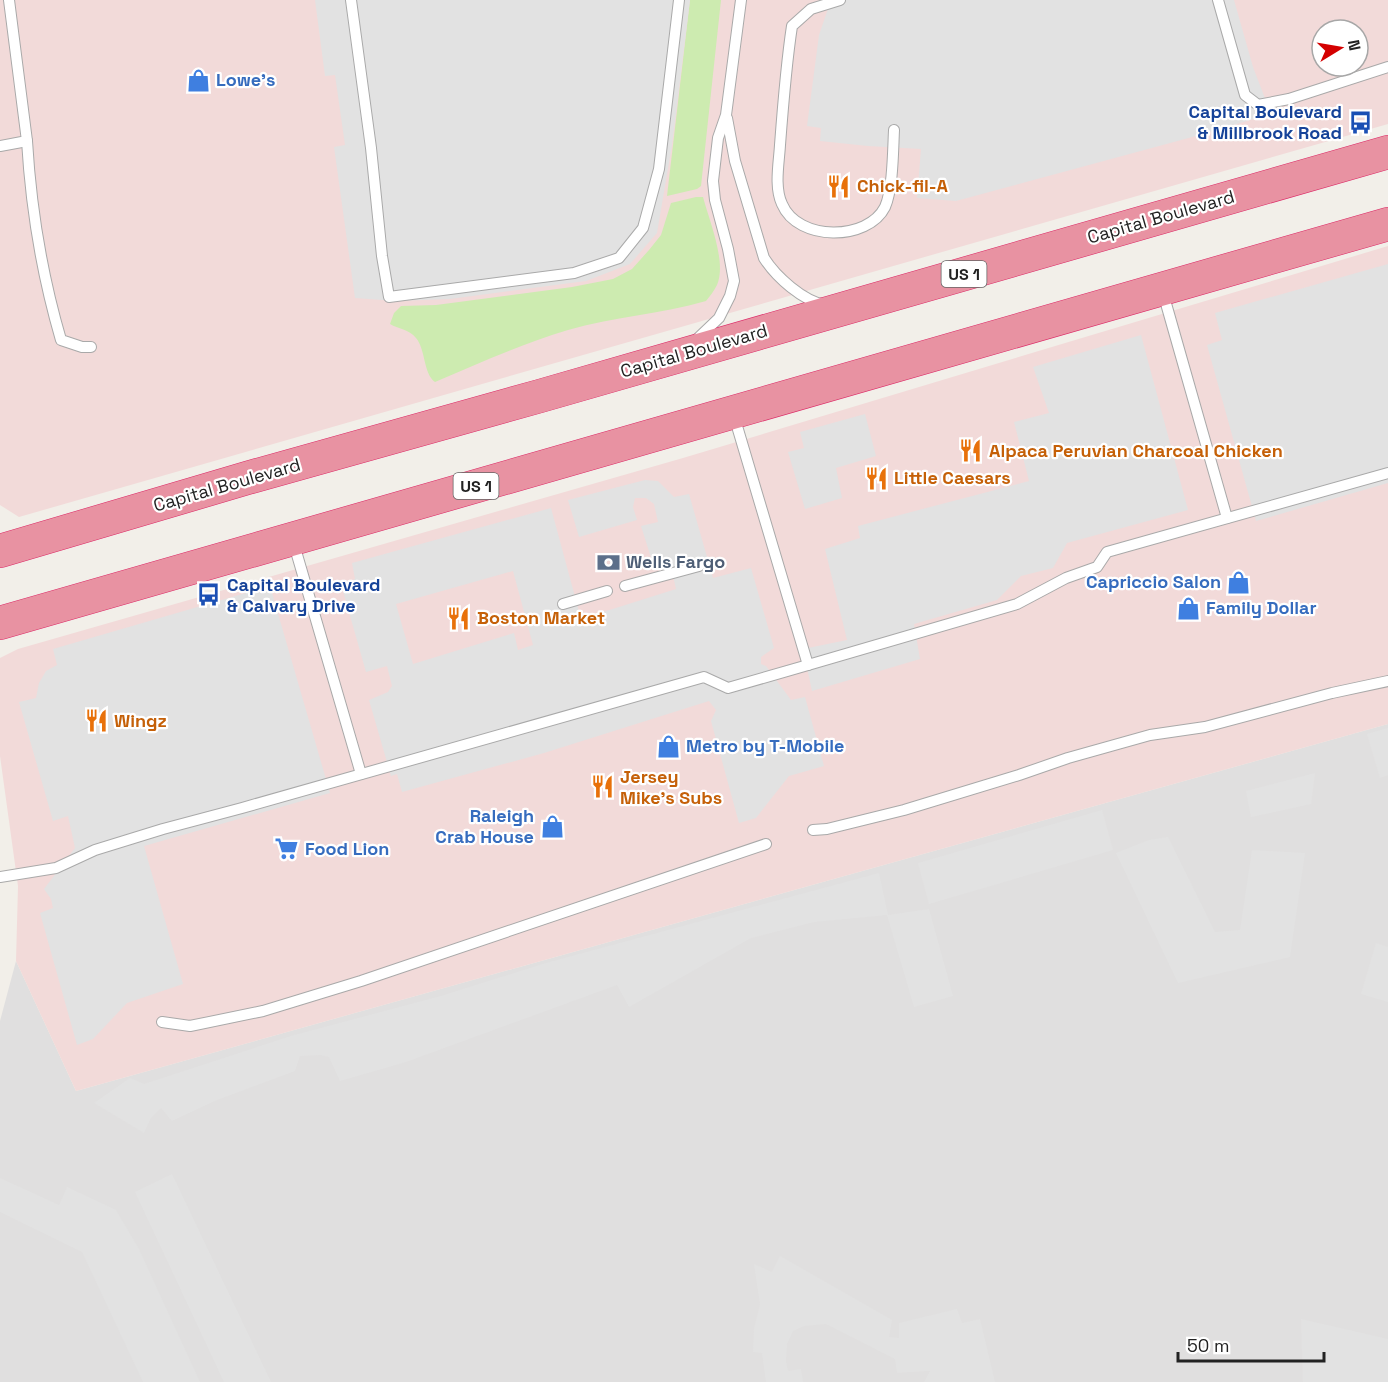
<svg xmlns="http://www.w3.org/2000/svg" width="1388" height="1382" font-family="'Space Grotesk',sans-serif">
	<rect width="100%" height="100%" fill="#f2efe9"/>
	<path fill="#e0dfdf" d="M 1388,724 L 1388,1382 L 0,1382 L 0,1021 L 16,961 L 76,1091 Z"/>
	<g fill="#f2dad9" fill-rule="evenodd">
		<path d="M 0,0 L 1388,0 L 1388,124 L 19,517 L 0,505 ZM 1322,30 L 1358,30 L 1358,66 L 1322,66 Z"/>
		<path d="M 1388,246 L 1388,724 L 76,1091 L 16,961 L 18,886 L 0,756 L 0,658 L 18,649 L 683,458 Z"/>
	</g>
	<g fill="#cdebb0">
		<path d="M 690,0 L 721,0 L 701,186 L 697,189 L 667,196 Z"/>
		<path d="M 696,197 L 703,197 C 709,220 727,262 717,285 C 714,291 710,296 706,301 C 661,314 613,317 568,330 C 522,344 479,363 435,382 C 423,373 426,350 416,338 C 409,329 398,329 390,324 L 394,313 L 401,306 L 436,305 L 572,287 L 613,279 L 632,269 L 649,250 L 661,235 L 671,203 Z"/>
	</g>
	<g fill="#e2e2e2" fill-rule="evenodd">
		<path d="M 315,0 L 690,0 L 672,145 L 657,233 L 630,264 L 586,281 L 450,299 L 396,301 L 355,298 L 334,147 L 345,145 L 335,75 L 325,76 Z"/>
		<path d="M 831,0 L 1234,0 L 1253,67 L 1271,114 L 1196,136 L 956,201 L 917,198 L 921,149 L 868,146 L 820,141 L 821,128 L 807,126 L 819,35 Z"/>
		<path d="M 1388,264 L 1388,483 L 1256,521 L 1207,345 L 1222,340 L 1215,313 Z"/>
		<path d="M 1141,335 L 1188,510 L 1067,543 L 1053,568 L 1021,576 L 997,600 L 914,624 L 920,659 L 812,691 L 803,649 L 847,640 L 825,549 L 860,538 L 858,526 L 1029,481 L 1014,422 L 1049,413 L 1033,367 Z"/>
		<path d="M 865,414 L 876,456 L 836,468 L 842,498 L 805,509 L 788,452 L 804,448 L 800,432 Z"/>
		<path d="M 645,480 L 658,481 L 674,497 L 689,494 L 713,578 L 751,568 L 774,648 L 761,657 L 761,664 L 766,666 L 791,700 L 805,697 L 824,766 L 789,776 L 756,818 L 739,823 L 711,721 L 716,710 L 709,701 L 544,753 L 402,792 L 397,774 L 391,776 L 369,700 L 388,692 L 392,686 L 387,666 L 366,672 L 341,584 L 355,579 L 352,563 L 551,508 L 581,619 L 676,589 L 669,558 L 653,564 L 641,526 L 658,522 L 654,504 L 646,498 L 635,498 L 633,507 L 637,520 L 579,537 L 568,500 ZM 513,571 L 533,645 L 518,650 L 514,633 L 413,664 L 396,604 Z"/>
		<path d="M 270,586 L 330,793 L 144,846 L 183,984 L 127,1003 L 93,1039 L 77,1045 L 40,913 L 53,908 L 51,899 L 44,889 L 75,848 L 68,816 L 53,821 L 19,702 L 36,698 L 39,683 L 46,671 L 57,665 L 53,649 Z"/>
		<path d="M 1388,728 L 1388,775 L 1380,778 L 1367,734 Z"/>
		<path d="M 1315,773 L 1311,804 L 1251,817 L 1246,791 Z"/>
		<path d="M 1102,810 L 1113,850 L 929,904 L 918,863 Z"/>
		<path d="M 1168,837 L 1215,932 L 1240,930 L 1252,850 L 1305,853 L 1290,957 L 1178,983 L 1116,853 L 1149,840 Z"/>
		<path d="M 879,873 L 888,915 L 929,909 L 953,996 L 914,1007 L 887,915 L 814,922 L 751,938 L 629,1007 L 617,985 L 406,1062 L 340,1081 L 329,1057 L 320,1055 L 300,1056 L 295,1071 L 217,1100 L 172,1121 L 161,1108 L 151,1118 L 144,1133 L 94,1103 L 130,1078 L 144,1084 L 294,1035 L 444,995 L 546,963 Z"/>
		<path d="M 1376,943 L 1388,947 L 1388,1002 L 1361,994 Z"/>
		<path d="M 172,1174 L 270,1380 L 271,1382 L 224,1382 L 135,1192 Z"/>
		<path d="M 0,1178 L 59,1205 L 67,1187 L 116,1210 L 139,1249 L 200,1382 L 143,1382 L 82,1252 L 0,1212 Z"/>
		<path d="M 780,1256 L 892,1320 L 889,1337 L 899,1338 L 899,1323 L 957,1309 L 962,1323 L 980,1319 L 995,1382 L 924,1382 L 930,1371 L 897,1373 L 895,1359 L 826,1324 L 804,1326 L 793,1331 L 787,1344 L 786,1361 L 788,1371 L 801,1369 L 803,1382 L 766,1382 L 762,1353 L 753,1352 L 754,1329 L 760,1305 L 754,1264 L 772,1272 Z"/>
		<path d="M 1301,1319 L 1388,1339 L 1388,1382 L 1303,1382 Z"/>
	</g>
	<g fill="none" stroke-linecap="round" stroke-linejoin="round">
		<defs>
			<g id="lane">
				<path d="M 351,0 L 371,148 L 382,256 L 389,297 L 574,273 L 619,258 L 643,228 L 659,169 L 679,0"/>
				<path d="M 840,0 L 811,9 L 792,26 C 786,65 783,105 780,145 C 779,163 774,187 782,204 C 798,242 868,241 885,207 C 893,189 893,150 894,130"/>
				<path d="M 1218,0 L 1245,95 L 1258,105 L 1289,99 L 1388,67"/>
				<path d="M 727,118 L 735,161 L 764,258 C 776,277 803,301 825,305"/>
				<path d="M 27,141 C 31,209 42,275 61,340 L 82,347 L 91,347"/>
				<path d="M 0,146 L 27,141 L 9,0"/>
				<path d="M 1163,293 L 1227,518"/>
				<path d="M 697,339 L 719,318 L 730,296 L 734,281 L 728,249 L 715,200 L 713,181 L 718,138 L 726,115 L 741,0"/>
				<path d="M 734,416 L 808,665 L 1017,604 L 1066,578 L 1097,567 L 1107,552 L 1388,473"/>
				<path d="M 293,541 L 361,774"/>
				<path d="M 625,586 L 699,566"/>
				<path d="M 563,604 L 607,591"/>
				<path d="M 813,830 L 827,829 L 904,810 L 1019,775 L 1068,758 L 1150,735 L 1205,727 L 1332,693 L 1388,681"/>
				<path d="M 0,877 L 56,868 L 95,850 L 163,829 L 242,808 L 704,677 L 728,688 L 808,665"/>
				<path d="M 162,1022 L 190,1026 L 263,1011 L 361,981 L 766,844"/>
			</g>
			<g id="highway">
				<path d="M 0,551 L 247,478 L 540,396 L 1388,152"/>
				<path d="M 0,623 L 1388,224"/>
			</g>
		</defs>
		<use href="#lane" stroke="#a9a9a9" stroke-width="12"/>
		<use href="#highway" stroke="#dc2a67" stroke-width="34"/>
		<use href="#lane" stroke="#fff" stroke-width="10"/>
		<use href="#highway" stroke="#e892a2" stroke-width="33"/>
	</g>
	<defs>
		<symbol id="shop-bare" viewBox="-9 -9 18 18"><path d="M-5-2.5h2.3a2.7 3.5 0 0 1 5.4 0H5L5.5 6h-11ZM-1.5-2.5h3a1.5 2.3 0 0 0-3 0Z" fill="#3f7fe0" stroke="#fff" stroke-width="2.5" paint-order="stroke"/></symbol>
		<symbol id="bus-bare" viewBox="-9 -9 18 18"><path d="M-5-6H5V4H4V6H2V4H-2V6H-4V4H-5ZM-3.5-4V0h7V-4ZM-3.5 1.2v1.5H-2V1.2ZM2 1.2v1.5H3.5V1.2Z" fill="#1a4fb4" stroke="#fff" stroke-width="2.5" paint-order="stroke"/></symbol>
		<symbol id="restaurant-bare" viewBox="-9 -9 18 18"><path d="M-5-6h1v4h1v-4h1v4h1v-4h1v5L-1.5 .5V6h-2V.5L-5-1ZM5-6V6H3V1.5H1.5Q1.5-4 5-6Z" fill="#e8710a" stroke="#fff" stroke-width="2.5" paint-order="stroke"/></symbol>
		<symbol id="bank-bare" viewBox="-9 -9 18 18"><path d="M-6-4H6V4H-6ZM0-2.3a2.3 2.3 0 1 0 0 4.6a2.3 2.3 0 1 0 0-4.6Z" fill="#5c6f8a" stroke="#fff" stroke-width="2.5" paint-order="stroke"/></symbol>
		<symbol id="supermarket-bare" viewBox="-9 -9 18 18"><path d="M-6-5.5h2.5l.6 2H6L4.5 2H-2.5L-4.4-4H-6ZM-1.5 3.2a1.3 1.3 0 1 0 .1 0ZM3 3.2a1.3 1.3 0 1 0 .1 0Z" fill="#3f7fe0" stroke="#fff" stroke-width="2.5" paint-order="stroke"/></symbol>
	</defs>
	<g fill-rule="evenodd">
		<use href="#shop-bare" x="182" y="64" width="33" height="33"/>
		<use href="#bus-bare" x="1344" y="106" width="33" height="33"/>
		<use href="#restaurant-bare" x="822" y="170" width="33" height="33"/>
		<use href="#restaurant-bare" x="954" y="434" width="33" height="33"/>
		<use href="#restaurant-bare" x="860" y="462" width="33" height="33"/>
		<use href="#bank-bare" x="592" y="546" width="33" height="33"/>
		<use href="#shop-bare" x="1222" y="566" width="33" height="33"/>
		<use href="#bus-bare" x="192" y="578" width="33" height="33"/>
		<use href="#shop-bare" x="1172" y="592" width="33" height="33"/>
		<use href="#restaurant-bare" x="442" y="602" width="33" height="33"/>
		<use href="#restaurant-bare" x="80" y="704" width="33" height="33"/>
		<use href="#shop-bare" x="652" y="730" width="33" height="33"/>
		<use href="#restaurant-bare" x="586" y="770" width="33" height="33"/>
		<use href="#shop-bare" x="536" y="810" width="33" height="33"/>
		<use href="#supermarket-bare" x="270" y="832" width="33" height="33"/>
	</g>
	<g text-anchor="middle" stroke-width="4.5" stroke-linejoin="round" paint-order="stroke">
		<g fill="#fff" stroke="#646464" stroke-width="1.5">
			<rect x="941.5" y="261" width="45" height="26" rx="4.5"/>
			<rect x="453.5" y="473" width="45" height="26" rx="4.5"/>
		</g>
		<g font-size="16" font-weight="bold" fill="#222">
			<text x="964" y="280">US 1</text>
			<text x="476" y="492">US 1</text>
		</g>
		<g font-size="18" font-weight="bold" fill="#366cbe" stroke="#fff" text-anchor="start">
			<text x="216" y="86">Lowe's</text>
			<text x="1221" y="588" text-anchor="end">Capriccio Salon</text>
			<text x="1206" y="614">Family Dollar</text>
			<text x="686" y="752">Metro by T-Mobile</text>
			<text x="534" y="822" text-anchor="end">Raleigh<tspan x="534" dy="21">Crab House</tspan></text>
			<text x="305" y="855">Food Lion</text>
		</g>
		<g font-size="18" font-weight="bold" fill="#164399" stroke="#fff" text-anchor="end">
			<text x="1342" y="118">Capital Boulevard<tspan x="1342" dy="21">&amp; Millbrook Road</tspan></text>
			<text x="227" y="591" text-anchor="start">Capital Boulevard<tspan x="227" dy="21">&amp; Calvary Drive</tspan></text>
		</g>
		<g font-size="18" font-weight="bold" fill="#c56008" stroke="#fff" text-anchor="start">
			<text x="857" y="192">Chick-fil-A</text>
			<text x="989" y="457">Alpaca Peruvian Charcoal Chicken</text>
			<text x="894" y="484">Little Caesars</text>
			<text x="477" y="624">Boston Market</text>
			<text x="114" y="727">Wingz</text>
			<text x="620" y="783">Jersey<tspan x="620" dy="21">Mike's Subs</tspan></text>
		</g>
		<g font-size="18" fill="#222" stroke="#fff">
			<text transform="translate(1161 217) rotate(-16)" y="6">Capital Boulevard</text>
			<text transform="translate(694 351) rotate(-16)" y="6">Capital Boulevard</text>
			<text transform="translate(227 485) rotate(-16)" y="6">Capital Boulevard</text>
		</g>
		<g font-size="18" font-weight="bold" fill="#4e5e75" stroke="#fff" text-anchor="start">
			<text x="626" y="568">Wells Fargo</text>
		</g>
	</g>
	<g transform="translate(1340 48) rotate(79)"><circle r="28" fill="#ffffff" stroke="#a7a7a7" stroke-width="1.5"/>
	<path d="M0-4.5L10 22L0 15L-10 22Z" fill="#d40000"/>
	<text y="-9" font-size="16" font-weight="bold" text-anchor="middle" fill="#222222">N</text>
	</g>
	<path d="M1178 1352v9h146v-9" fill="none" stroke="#222222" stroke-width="3"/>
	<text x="1187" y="1352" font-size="18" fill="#222222" stroke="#ffffff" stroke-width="4.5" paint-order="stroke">50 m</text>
</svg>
